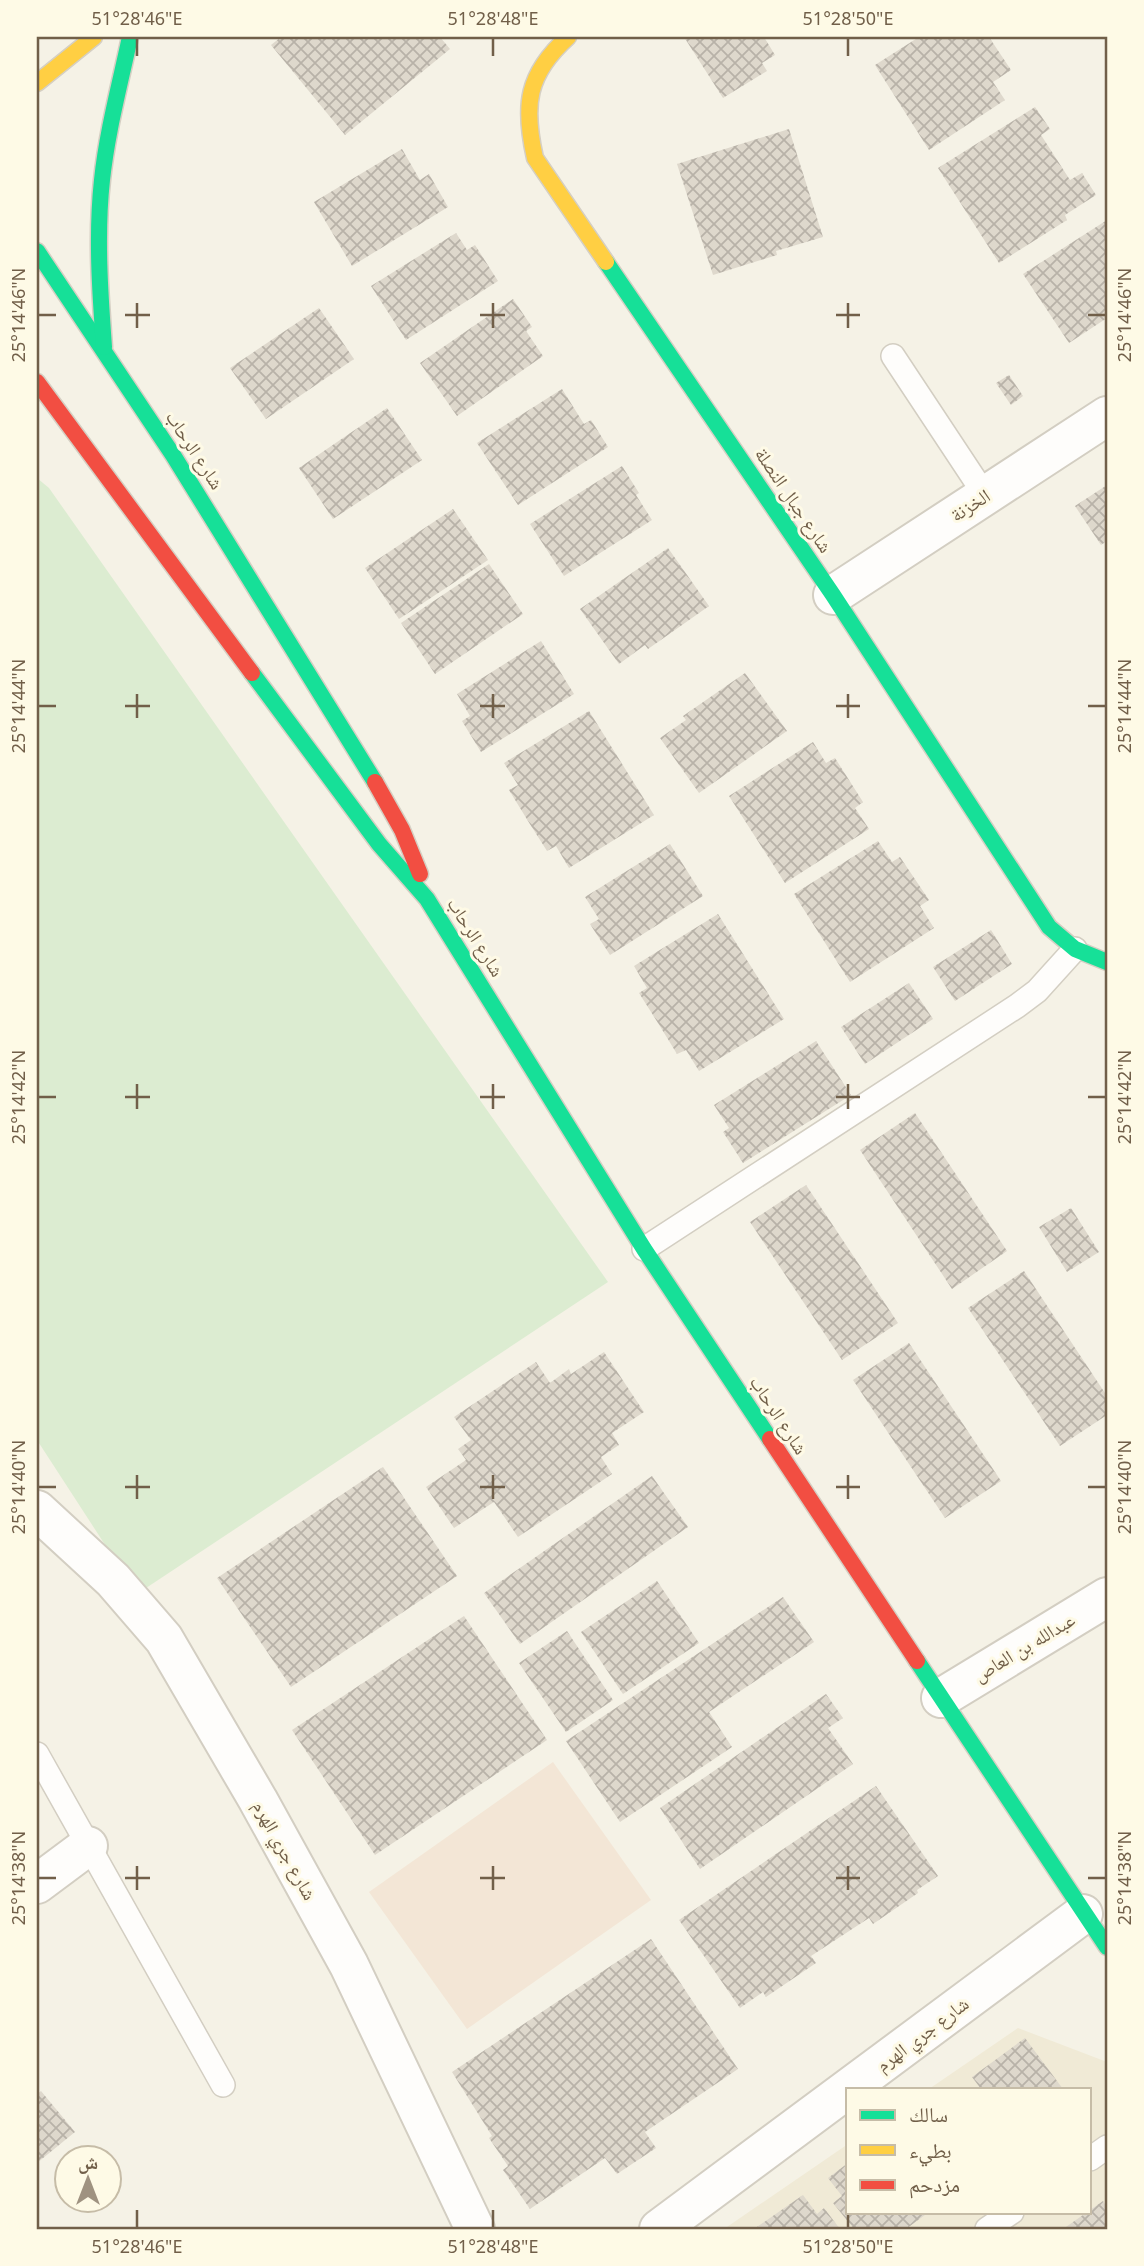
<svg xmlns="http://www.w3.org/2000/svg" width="1144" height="2266" font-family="'Noto Sans','Noto Naskh Arabic',sans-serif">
	<defs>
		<pattern id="building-cross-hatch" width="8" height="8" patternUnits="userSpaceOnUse" patternTransform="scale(1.75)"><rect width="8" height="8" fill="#ded8cc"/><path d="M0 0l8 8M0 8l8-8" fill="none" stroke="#b8b2a8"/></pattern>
	</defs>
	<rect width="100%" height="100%" fill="#f5f2e6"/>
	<path fill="#f0ead6" d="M 1018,2028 L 1107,2062 L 1107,2229 L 724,2229 L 848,2144 L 848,2212 L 1090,2212 L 1090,2089 L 929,2089 Z"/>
	<path fill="#f3e6d6" d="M 553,1762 L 651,1900 L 467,2029 L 369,1892 Z"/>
	<path fill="#dcecd1" d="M 37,478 L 49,488 L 608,1282 L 137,1594 L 37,1440 Z"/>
	<g fill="url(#building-cross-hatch)">
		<path d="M 281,37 L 440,37 L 450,49 L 345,135 L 271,45 Z"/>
		<path d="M 684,37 L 764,37 L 775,55 L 762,63 L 767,71 L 723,98 Z"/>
		<path d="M 919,37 L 963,37 L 965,40 L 970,37 L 989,37 L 1011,70 L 993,82 L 1005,100 L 929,150 L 875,65 Z"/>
		<path d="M 1035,107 L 1050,129 L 1041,135 L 1070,180 L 1082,173 L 1096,195 L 1065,215 L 1067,220 L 999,263 L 938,168 Z"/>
		<path d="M 789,129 L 823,237 L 776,251 L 777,255 L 713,275 L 677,164 Z"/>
		<path d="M 402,149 L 420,180 L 429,174 L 448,207 L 352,266 L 314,202 Z"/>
		<path d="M 1107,220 L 1107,318 L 1069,343 L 1023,274 Z"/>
		<path d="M 456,233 L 467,250 L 475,245 L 498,281 L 406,340 L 371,286 Z"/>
		<path d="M 513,299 L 532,327 L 526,331 L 543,356 L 457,416 L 420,363 Z"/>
		<path d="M 319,308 L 354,359 L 266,419 L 230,368 Z"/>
		<path d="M 1009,375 L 1023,396 L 1011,405 L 996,383 Z"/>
		<path d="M 562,389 L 584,424 L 591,420 L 608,447 L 518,505 L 477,443 Z"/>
		<path d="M 387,408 L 422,460 L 333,519 L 299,468 Z"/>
		<path d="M 622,466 L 639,493 L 636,495 L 652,520 L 564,576 L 530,524 Z"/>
		<path d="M 1107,485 L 1107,541 L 1101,545 L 1075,506 Z"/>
		<path d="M 453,509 L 488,560 L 399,619 L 365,568 Z"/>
		<path d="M 668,548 L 709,606 L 648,649 L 645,645 L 619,664 L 580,609 Z"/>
		<path d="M 489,564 L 523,614 L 435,674 L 401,623 Z"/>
		<path d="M 541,641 L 574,694 L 481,752 L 462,721 L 470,716 L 457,694 Z"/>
		<path d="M 745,673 L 787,731 L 699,793 L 660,738 L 686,720 L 683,716 Z"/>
		<path d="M 589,711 L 654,815 L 569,868 L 556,846 L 547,851 L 528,821 L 509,790 L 518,785 L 504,763 Z"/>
		<path d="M 813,742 L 826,763 L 835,758 L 863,802 L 855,808 L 869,829 L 785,883 L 729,796 Z"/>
		<path d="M 878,841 L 892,862 L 900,857 L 929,900 L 920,906 L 934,928 L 850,982 L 794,894 Z"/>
		<path d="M 670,844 L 703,896 L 610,955 L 590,924 L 599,919 L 585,897 Z"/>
		<path d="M 718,914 L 784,1019 L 699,1071 L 686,1050 L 677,1054 L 658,1023 L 639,993 L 647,988 L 634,966 Z"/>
		<path d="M 991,930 L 1012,964 L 955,1001 L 933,967 Z"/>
		<path d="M 909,983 L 933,1019 L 865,1064 L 841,1027 Z"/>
		<path d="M 816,1041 L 851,1095 L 743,1163 L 723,1132 L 729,1128 L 714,1105 Z"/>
		<path d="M 915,1113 L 1007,1251 L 952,1289 L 860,1150 Z"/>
		<path d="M 806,1185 L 898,1323 L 842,1360 L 750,1222 Z"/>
		<path d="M 1071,1208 L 1099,1252 L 1067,1272 L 1039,1227 Z"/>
		<path d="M 1024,1271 L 1107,1396 L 1107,1415 L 1060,1446 L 968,1308 Z"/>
		<path d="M 909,1343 L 1001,1481 L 945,1518 L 853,1380 Z"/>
		<path d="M 604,1352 L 644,1412 L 612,1433 L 619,1445 L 601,1457 L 612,1474 L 518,1537 L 494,1502 L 454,1528 L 426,1487 L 466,1460 L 458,1449 L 471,1440 L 454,1417 L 536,1362 L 550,1383 L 569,1369 L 571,1374 Z"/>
		<path d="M 383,1467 L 457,1576 L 291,1687 L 217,1578 Z"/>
		<path d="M 652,1476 L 688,1527 L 520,1644 L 484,1593 Z"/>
		<path d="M 657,1581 L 699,1643 L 623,1694 L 581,1632 Z"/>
		<path d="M 783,1597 L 814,1642 L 709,1712 L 732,1747 L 620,1822 L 566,1741 Z"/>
		<path d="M 464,1616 L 547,1740 L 375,1855 L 292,1730 Z"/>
		<path d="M 567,1631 L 613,1700 L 566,1732 L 519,1663 Z"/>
		<path d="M 826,1694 L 843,1718 L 828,1728 L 853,1764 L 700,1869 L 660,1808 Z"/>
		<path d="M 876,1786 L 938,1876 L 917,1890 L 918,1893 L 873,1924 L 869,1918 L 811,1956 L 816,1963 L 766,1997 L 763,1992 L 740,2008 L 679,1920 Z"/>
		<path d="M 651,1939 L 738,2069 L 645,2132 L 656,2148 L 617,2174 L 605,2158 L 530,2209 L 503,2170 L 508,2166 L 489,2138 L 492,2136 L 452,2072 Z"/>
		<path d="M 1025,2038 L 1063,2089 L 981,2089 L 972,2077 Z"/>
		<path d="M 41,2091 L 75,2132 L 37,2163 L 37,2094 Z"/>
		<path d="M 848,2163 L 848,2212 L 929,2212 L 906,2229 L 854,2229 L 833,2203 L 842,2196 L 828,2178 Z"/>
		<path d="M 803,2195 L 817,2214 L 824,2208 L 840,2229 L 754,2229 Z"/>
		<path d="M 1103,2201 L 1107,2207 L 1107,2229 L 1063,2229 Z"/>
	</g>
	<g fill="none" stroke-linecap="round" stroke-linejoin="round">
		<defs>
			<g id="lane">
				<path d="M 893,356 L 985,495"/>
				<path d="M 644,1249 L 1017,1006 L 1037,991 L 1075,949"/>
				<path d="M 37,1754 L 223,2085"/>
				<path d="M 1090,2159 L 1107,2147"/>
				<path d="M 987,2229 L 1012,2212"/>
			</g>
			<g id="street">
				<path d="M 833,595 L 1107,416"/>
				<path d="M 37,1510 L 113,1580 L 164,1639 L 258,1800 L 349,1965 L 475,2229"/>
				<path d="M 941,1698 L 1107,1597"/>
				<path d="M 37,1884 L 88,1846"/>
				<path d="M 659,2229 L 1083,1914"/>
			</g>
			<g id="fast">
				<path d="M 37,251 L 173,455 L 375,782"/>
				<path d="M 606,262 L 833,595 L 1049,927 L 1075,949 L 1107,962"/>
				<path d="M 104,347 C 100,292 96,235 102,180 C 107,132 120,84 130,37"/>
				<path d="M 252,673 L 379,844 L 427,899 L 644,1249 L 770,1439"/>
				<path d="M 917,1661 L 1107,1947"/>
			</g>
			<g id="slow">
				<path d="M 568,37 C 527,74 523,105 535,158 L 606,262"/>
				<path d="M 37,83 L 94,37"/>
			</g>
			<g id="jam">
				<path d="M 37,382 L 252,673"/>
				<path d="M 375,782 L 402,830 L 420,874"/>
				<path d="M 770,1439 L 917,1661"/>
			</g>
		</defs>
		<use href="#lane" stroke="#d3cec2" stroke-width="26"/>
		<use href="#street" stroke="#d3cec2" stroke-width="42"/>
		<use href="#fast" stroke="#d5cfc3" stroke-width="19"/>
		<use href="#slow" stroke="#d5cfc3" stroke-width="19"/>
		<use href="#jam" stroke="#d5cfc3" stroke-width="19"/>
		<use href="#lane" stroke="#fefdfb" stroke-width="23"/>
		<use href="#street" stroke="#fefdfb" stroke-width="38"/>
		<use href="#fast" stroke="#16e098" stroke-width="16"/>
		<use href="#slow" stroke="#ffcf43" stroke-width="16"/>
		<use href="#jam" stroke="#f24e42" stroke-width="16"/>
	</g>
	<path fill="none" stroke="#715f49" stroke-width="2.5" d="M 137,38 L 137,56M 493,38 L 493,56M 848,38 L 848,56M 137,303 L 137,328M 493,303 L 493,328M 848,303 L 848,328M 38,315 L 56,315M 125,315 L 150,315M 480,315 L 505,315M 836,315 L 860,315M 1088,315 L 1106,315M 137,694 L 137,718M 493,694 L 493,718M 848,694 L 848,718M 38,706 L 56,706M 125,706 L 150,706M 480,706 L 505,706M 836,706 L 860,706M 1088,706 L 1106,706M 137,1084 L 137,1109M 493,1084 L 493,1109M 848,1084 L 848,1109M 38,1097 L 56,1097M 125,1097 L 150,1097M 480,1097 L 505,1097M 836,1097 L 860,1097M 1088,1097 L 1106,1097M 137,1475 L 137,1499M 493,1475 L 493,1499M 848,1475 L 848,1499M 38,1487 L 56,1487M 125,1487 L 150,1487M 480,1487 L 505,1487M 836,1487 L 860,1487M 1088,1487 L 1106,1487M 137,1866 L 137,1890M 493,1866 L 493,1890M 848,1866 L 848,1890M 38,1878 L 56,1878M 125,1878 L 150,1878M 480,1878 L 505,1878M 836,1878 L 860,1878M 1088,1878 L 1106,1878M 137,2210 L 137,2228M 493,2210 L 493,2228M 848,2210 L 848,2228"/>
	<g text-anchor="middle" stroke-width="6" stroke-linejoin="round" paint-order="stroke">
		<g font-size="19" fill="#715f49" stroke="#fefae6">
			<text transform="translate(195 450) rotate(57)" y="7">شارع الرحاب</text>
			<text transform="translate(794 500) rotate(56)" y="7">شارع جبال النصلة</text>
			<text transform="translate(970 505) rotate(-33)" y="7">الخزنة</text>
			<text transform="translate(476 937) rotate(58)" y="7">شارع الرحاب</text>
			<text transform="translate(779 1415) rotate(57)" y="7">شارع الرحاب</text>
			<text transform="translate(1024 1647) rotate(-31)" y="7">عبدالله بن العاص</text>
			<text transform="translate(285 1850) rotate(61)" y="7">شارع جري الهرم</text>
			<text transform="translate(922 2034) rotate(-37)" y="7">شارع جري الهرم</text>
		</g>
	</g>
	<rect width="1144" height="2266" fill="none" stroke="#fefae6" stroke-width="77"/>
	<rect x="846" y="2088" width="245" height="126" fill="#fefae6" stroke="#c6bca7" stroke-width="2"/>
	<rect x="860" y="2110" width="35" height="10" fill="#16e098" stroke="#c6bca7" stroke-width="2"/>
	<text x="909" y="2122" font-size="21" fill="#715f49">سالك</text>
	<rect x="860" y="2145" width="35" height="10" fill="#ffcf43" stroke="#c6bca7" stroke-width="2"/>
	<text x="909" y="2158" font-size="21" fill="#715f49">بطيء</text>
	<rect x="860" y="2180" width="35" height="10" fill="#f24e42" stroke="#c6bca7" stroke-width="2"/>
	<text x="909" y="2192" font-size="21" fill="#715f49">مزدحم</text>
	<g transform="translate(88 2179)"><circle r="33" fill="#fefae6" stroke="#c6bca7" stroke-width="2"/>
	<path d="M0-5L12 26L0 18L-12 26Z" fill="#9f9280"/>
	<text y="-10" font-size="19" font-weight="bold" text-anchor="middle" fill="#715f49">ش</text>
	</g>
	<rect x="38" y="38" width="1068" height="2190" fill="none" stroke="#715f49" stroke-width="2.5"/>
	<g font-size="18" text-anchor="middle" fill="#715f49">
		<text x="137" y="25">51°28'46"E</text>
		<text x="493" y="25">51°28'48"E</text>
		<text x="848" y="25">51°28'50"E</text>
		<text transform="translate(19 315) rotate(-90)" y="6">25°14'46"N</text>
		<text transform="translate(1125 315) rotate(-90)" y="6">25°14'46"N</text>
		<text transform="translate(19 706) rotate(-90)" y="6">25°14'44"N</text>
		<text transform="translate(1125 706) rotate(-90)" y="6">25°14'44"N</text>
		<text transform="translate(19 1097) rotate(-90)" y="6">25°14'42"N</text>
		<text transform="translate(1125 1097) rotate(-90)" y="6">25°14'42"N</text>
		<text transform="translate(19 1487) rotate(-90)" y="6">25°14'40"N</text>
		<text transform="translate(1125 1487) rotate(-90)" y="6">25°14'40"N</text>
		<text transform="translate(19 1878) rotate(-90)" y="6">25°14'38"N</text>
		<text transform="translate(1125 1878) rotate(-90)" y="6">25°14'38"N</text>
		<text x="137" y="2253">51°28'46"E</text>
		<text x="493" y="2253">51°28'48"E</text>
		<text x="848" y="2253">51°28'50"E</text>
	</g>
</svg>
